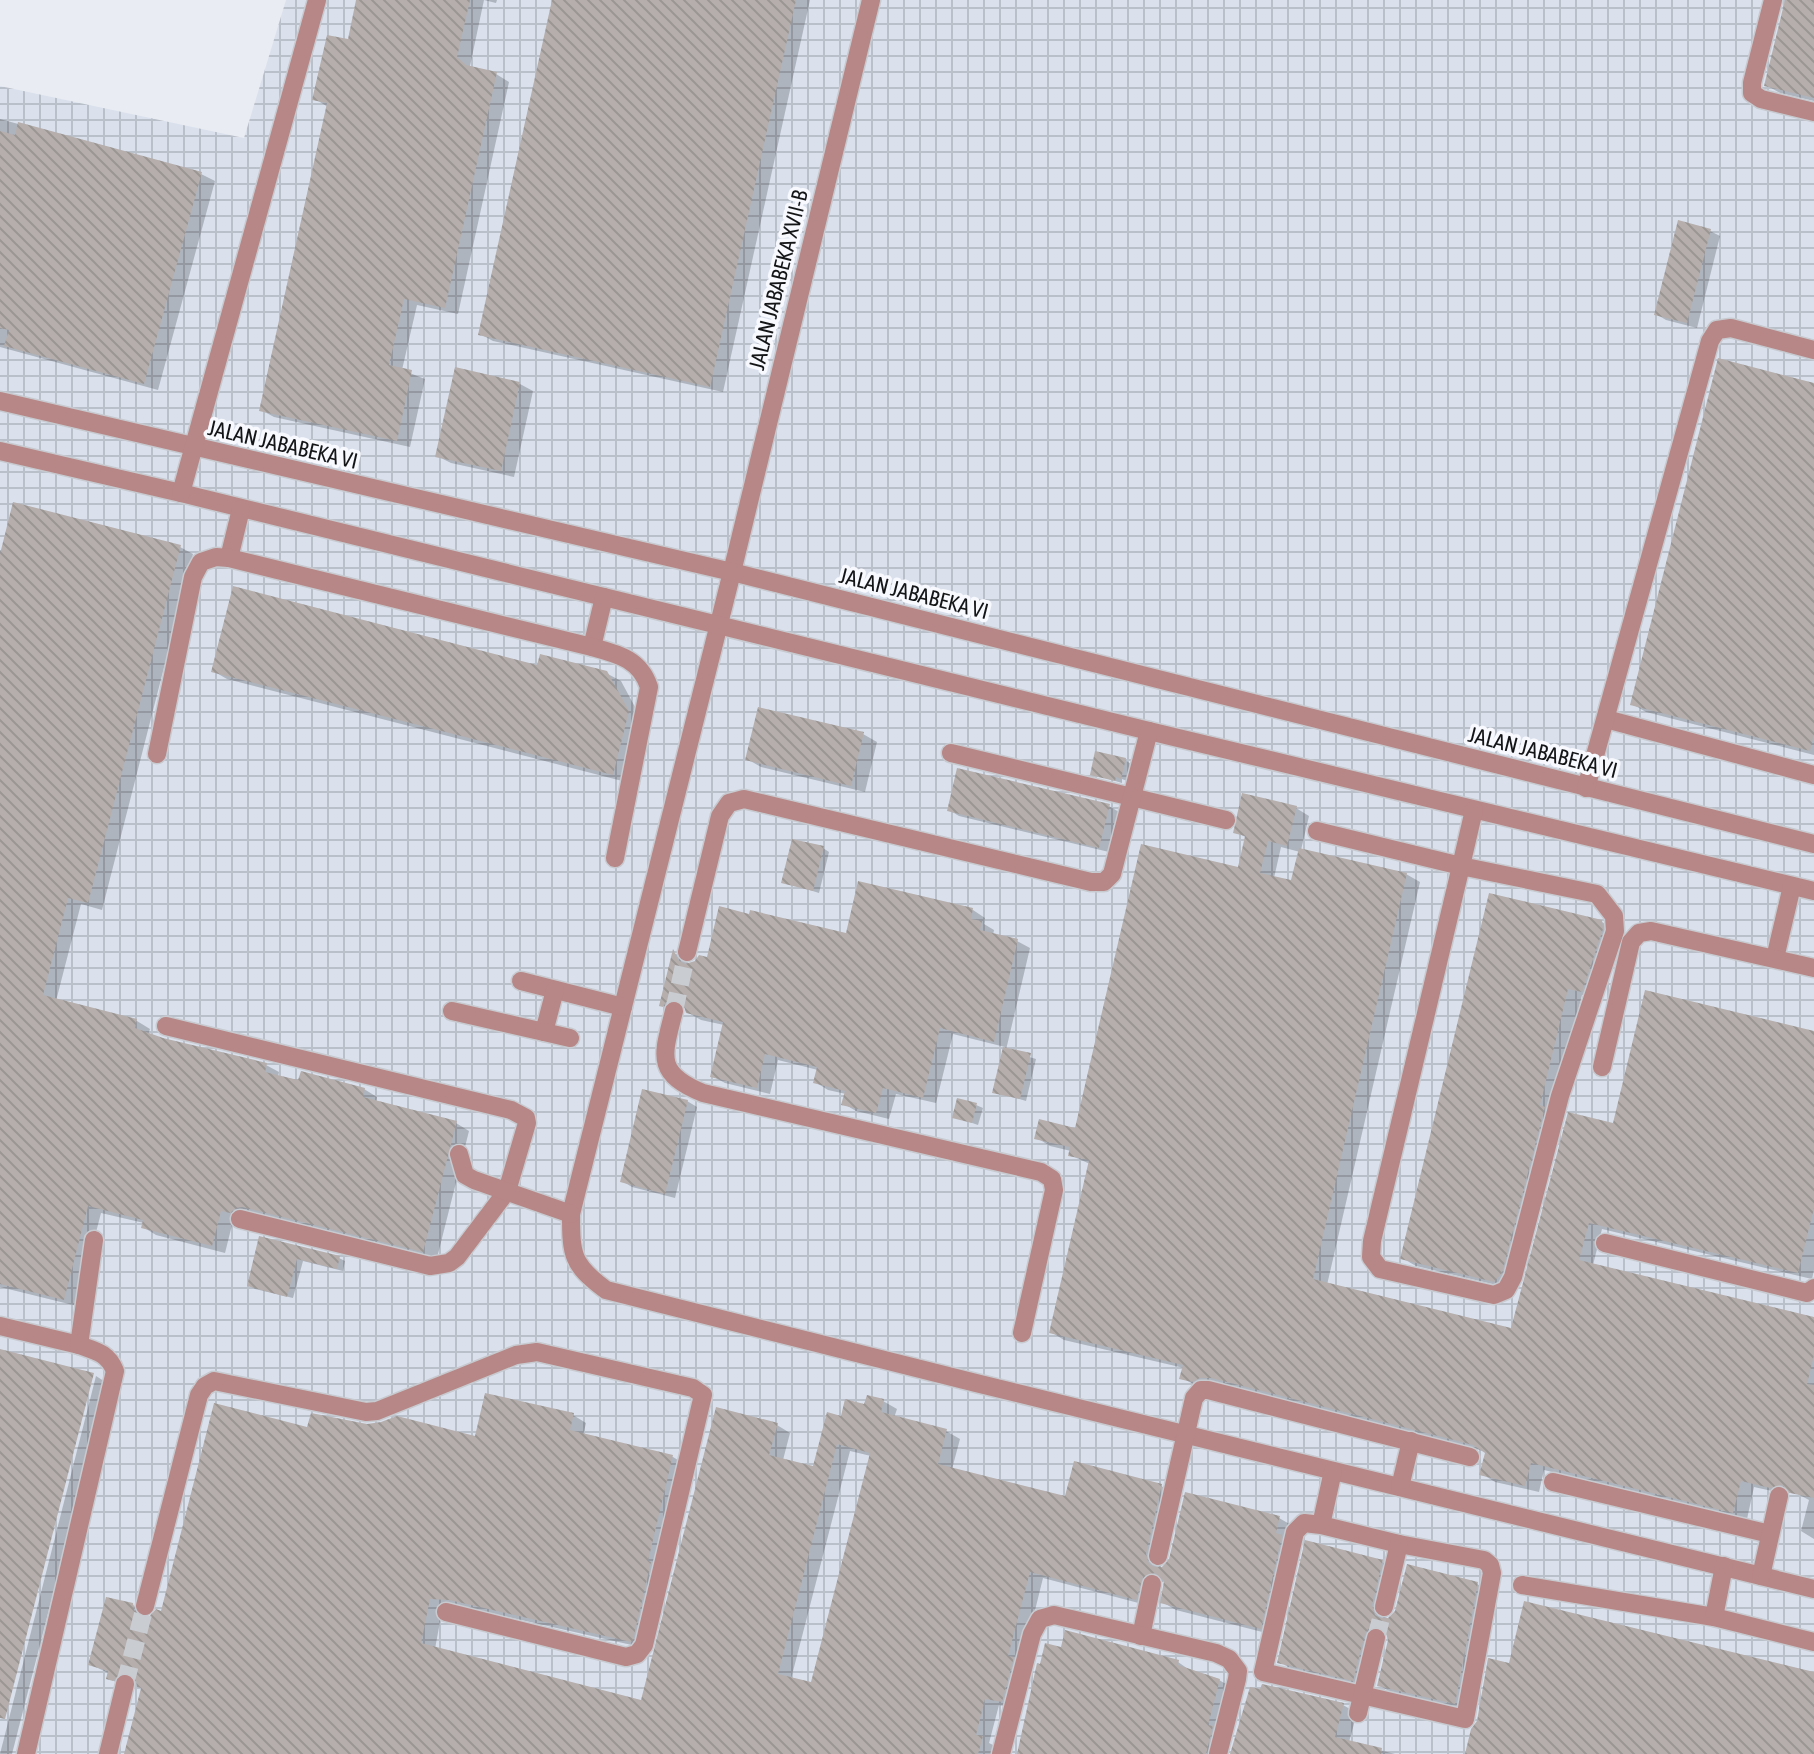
<svg xmlns="http://www.w3.org/2000/svg" width="1814" height="1754" font-family="'Asap Condensed',sans-serif">
	<defs>
		<pattern id="industrial-grid" width="8" height="8" patternUnits="userSpaceOnUse" patternTransform="scale(2)"><rect width="8" height="8" fill="#dae1ed"/><path d="M0 4h8M4 0v8" fill="none" stroke="#bac0ca"/></pattern>
		<pattern id="building-back-hatch" width="6" height="6" patternUnits="userSpaceOnUse" patternTransform="scale(2)"><rect width="6" height="6" fill="#b5aeac"/><path d="M-1 5l2 2M0 0l6 6M5-1l2 2" fill="none" stroke="#9b9593"/></pattern>
	</defs>
	<rect width="100%" height="100%" fill="#e9ecf2"/>
	<path fill="url(#industrial-grid)" d="M 286,0 L 1814,0 L 1814,1754 L 0,1754 L 0,86 L 244,138 Z"/>
	<g fill="#0003" fill-rule="evenodd">
		<path d="M 358,0 L 497,0 L 496,3 L 484,0 L 470,66 L 473,69 L 496,74 L 509,82 L 458,314 L 417,305 L 402,370 L 425,379 L 410,447 L 274,417 L 261,410 L 328,107 L 315,99 L 349,42 Z"/>
		<path d="M 554,0 L 810,0 L 723,392 L 493,341 L 480,334 Z"/>
		<path d="M 1787,0 L 1814,0 L 1814,101 L 1780,93 L 1766,85 Z"/>
		<path d="M 0,119 L 201,174 L 215,181 L 158,390 L 0,347 Z"/>
		<path d="M 1710,231 L 1720,236 L 1697,328 L 1666,320 L 1656,314 Z"/>
		<path d="M 457,370 L 520,384 L 533,391 L 514,477 L 451,463 L 437,456 Z"/>
		<path d="M 1814,385 L 1814,755 L 1646,712 L 1632,704 Z"/>
		<path d="M 180,547 L 193,554 L 102,910 L 81,904 L 56,1001 L 137,1021 L 150,1029 L 148,1035 L 266,1065 L 279,1072 L 278,1077 L 364,1089 L 377,1097 L 376,1103 L 456,1123 L 469,1131 L 437,1258 L 258,1214 L 234,1217 L 225,1253 L 156,1235 L 143,1227 L 144,1223 L 101,1213 L 77,1306 L 0,1287 L 0,550 Z"/>
		<path d="M 539,667 L 606,673 L 621,681 L 642,720 L 626,782 L 227,679 L 213,671 Z"/>
		<path d="M 863,734 L 877,742 L 865,792 L 761,767 L 747,759 Z"/>
		<path d="M 1125,760 L 1131,764 L 1127,781 L 1122,779 L 1122,783 L 1092,774 Z"/>
		<path d="M 1109,806 L 1119,812 L 1109,852 L 959,816 L 949,810 Z"/>
		<path d="M 1296,808 L 1309,816 L 1301,850 L 1406,874 L 1420,882 L 1327,1285 L 1513,1330 L 1614,1125 L 1814,1033 L 1814,1270 L 1812,1279 L 1602,1229 L 1593,1265 L 1814,1319 L 1814,1539 L 1801,1531 L 1809,1500 L 1794,1492 L 1785,1494 L 1754,1487 L 1747,1519 L 1544,1470 L 1539,1492 L 1495,1482 L 1482,1474 L 1487,1452 L 1226,1385 L 1195,1385 L 1182,1378 L 1184,1368 L 1064,1340 L 1051,1332 L 1090,1164 L 1070,1155 L 1071,1151 L 1050,1146 L 1037,1138 L 1076,1130 L 1239,870 L 1247,838 L 1236,832 ZM 1281,847 L 1300,852 L 1293,882 L 1274,878 Z"/>
		<path d="M 823,848 L 829,852 L 819,893 L 784,882 Z"/>
		<path d="M 860,883 L 973,910 L 985,918 L 984,924 L 994,930 L 993,935 L 1017,941 L 1030,948 L 1006,1050 L 1036,1059 L 1026,1101 L 995,1092 L 1005,1047 L 953,1034 L 936,1103 L 896,1094 L 889,1119 L 856,1111 L 844,1104 L 846,1094 L 828,1090 L 815,1082 L 818,1070 L 778,1060 L 770,1094 L 725,1083 L 712,1076 L 724,1025 L 701,1020 L 687,1012 L 686,1007 L 679,1009 L 676,1013 L 662,1005 L 674,953 L 686,959 L 689,965 L 847,935 Z"/>
		<path d="M 1602,922 L 1615,930 L 1595,998 L 1582,995 L 1509,1288 L 1416,1266 L 1402,1258 Z"/>
		<path d="M 687,1101 L 697,1107 L 675,1198 L 632,1187 L 622,1181 Z"/>
		<path d="M 976,1105 L 983,1108 L 978,1125 L 955,1117 Z"/>
		<path d="M 261,1239 L 339,1258 L 345,1261 L 343,1271 L 303,1261 L 293,1298 L 255,1289 L 249,1285 Z"/>
		<path d="M 96,1376 L 107,1383 L 12,1754 L 0,1754 Z"/>
		<path d="M 883,1401 L 897,1409 L 894,1418 L 946,1431 L 960,1439 L 952,1469 L 1066,1498 L 1161,1486 L 1175,1493 L 1159,1563 L 1161,1568 L 1279,1518 L 1293,1526 L 1274,1635 L 1176,1610 L 1162,1602 L 1166,1581 L 1156,1584 L 1150,1606 L 1043,1578 L 1022,1663 L 1016,1709 L 999,1705 L 989,1743 L 995,1746 L 993,1754 L 126,1754 L 143,1689 L 138,1679 L 128,1687 L 122,1686 L 109,1678 L 110,1674 L 90,1664 L 133,1605 L 146,1613 L 147,1619 L 163,1613 L 308,1430 L 367,1426 L 477,1439 L 573,1415 L 586,1423 L 583,1436 L 673,1457 L 686,1465 L 645,1648 L 464,1607 L 443,1605 L 435,1649 L 642,1702 L 777,1425 L 790,1433 L 783,1460 L 815,1468 L 843,1418 ZM 850,1451 L 871,1456 L 812,1685 L 791,1679 Z"/>
		<path d="M 1382,1562 L 1395,1570 L 1385,1614 L 1387,1619 L 1477,1584 L 1491,1592 L 1469,1711 L 1392,1693 L 1379,1685 L 1390,1640 L 1388,1634 L 1381,1636 L 1367,1687 L 1293,1670 L 1280,1662 Z"/>
		<path d="M 1178,1662 L 1191,1671 L 1219,1680 L 1233,1688 L 1222,1754 L 1018,1754 Z"/>
		<path d="M 1343,1705 L 1357,1713 L 1349,1742 L 1395,1754 L 1231,1754 Z"/>
	</g>
	<g fill="url(#building-back-hatch)" fill-rule="evenodd">
		<path d="M 356,0 L 470,0 L 457,57 L 466,65 L 497,72 L 445,308 L 404,299 L 389,365 L 412,370 L 397,441 L 259,411 L 327,103 L 312,100 L 327,35 L 348,39 Z"/>
		<path d="M 552,0 L 796,0 L 710,387 L 478,335 Z"/>
		<path d="M 1785,0 L 1814,0 L 1814,98 L 1764,86 Z"/>
		<path d="M 18,122 L 202,172 L 144,384 L 4,346 L 9,330 L 0,328 L 0,131 L 15,135 Z"/>
		<path d="M 1678,220 L 1711,229 L 1687,323 L 1654,315 Z"/>
		<path d="M 1718,358 L 1814,383 L 1814,734 L 1810,751 L 1630,705 Z"/>
		<path d="M 455,367 L 520,382 L 501,471 L 435,457 Z"/>
		<path d="M 13,502 L 181,545 L 88,903 L 68,898 L 43,995 L 137,1019 L 135,1028 L 163,1038 L 267,1063 L 265,1072 L 298,1080 L 301,1071 L 365,1088 L 363,1097 L 457,1121 L 423,1252 L 242,1207 L 236,1208 L 230,1213 L 221,1211 L 212,1246 L 141,1228 L 143,1220 L 88,1206 L 64,1300 L 0,1284 L 0,554 Z"/>
		<path d="M 233,586 L 537,665 L 540,654 L 607,671 L 629,711 L 613,775 L 211,672 Z"/>
		<path d="M 758,707 L 864,732 L 851,786 L 745,760 Z"/>
		<path d="M 1095,751 L 1126,758 L 1121,779 L 1116,777 L 1115,781 L 1090,775 Z"/>
		<path d="M 957,768 L 1110,804 L 1099,848 L 947,811 Z"/>
		<path d="M 1242,793 L 1297,806 L 1287,846 L 1268,841 L 1260,873 L 1291,880 L 1299,848 L 1407,873 L 1313,1279 L 1511,1328 L 1568,1112 L 1613,1123 L 1645,990 L 1814,1031 L 1814,1208 L 1798,1273 L 1589,1223 L 1579,1260 L 1814,1317 L 1814,1355 L 1807,1384 L 1814,1385 L 1814,1498 L 1790,1493 L 1782,1485 L 1770,1488 L 1741,1481 L 1733,1513 L 1531,1463 L 1525,1486 L 1479,1475 L 1485,1453 L 1473,1445 L 1211,1378 L 1200,1378 L 1192,1382 L 1179,1379 L 1183,1365 L 1049,1333 L 1089,1160 L 1068,1156 L 1070,1147 L 1034,1139 L 1039,1119 L 1075,1128 L 1141,844 L 1238,867 L 1245,836 L 1233,833 Z"/>
		<path d="M 792,839 L 824,846 L 813,891 L 781,883 Z"/>
		<path d="M 858,881 L 973,908 L 971,919 L 982,921 L 980,930 L 1018,939 L 994,1042 L 940,1028 L 923,1098 L 883,1088 L 876,1113 L 841,1105 L 845,1091 L 813,1083 L 817,1067 L 765,1054 L 757,1088 L 710,1077 L 723,1022 L 686,1013 L 683,1003 L 676,999 L 666,1002 L 663,1007 L 659,1006 L 673,949 L 678,960 L 685,964 L 695,961 L 699,955 L 707,957 L 719,906 L 749,914 L 750,910 L 846,933 Z"/>
		<path d="M 1489,893 L 1602,920 L 1603,929 L 1582,992 L 1568,989 L 1540,1105 L 1545,1107 L 1502,1273 L 1494,1282 L 1400,1259 Z"/>
		<path d="M 1003,1047 L 1031,1053 L 1020,1099 L 992,1093 Z"/>
		<path d="M 642,1089 L 688,1100 L 665,1194 L 620,1182 Z"/>
		<path d="M 957,1098 L 977,1103 L 972,1123 L 952,1118 Z"/>
		<path d="M 259,1236 L 340,1256 L 337,1269 L 297,1259 L 287,1297 L 247,1286 Z"/>
		<path d="M 0,1349 L 94,1373 L 5,1719 L 0,1718 Z"/>
		<path d="M 485,1393 L 574,1413 L 570,1430 L 673,1455 L 648,1561 L 651,1562 L 633,1640 L 631,1642 L 449,1600 L 430,1599 L 421,1643 L 641,1700 L 716,1407 L 778,1423 L 769,1455 L 813,1466 L 827,1412 L 841,1416 L 845,1399 L 864,1404 L 867,1395 L 884,1399 L 881,1412 L 947,1429 L 938,1464 L 1065,1496 L 1074,1461 L 1162,1484 L 1146,1554 L 1149,1564 L 1155,1567 L 1162,1567 L 1169,1559 L 1185,1492 L 1280,1516 L 1276,1533 L 1282,1535 L 1261,1629 L 1160,1603 L 1164,1581 L 1155,1573 L 1143,1577 L 1136,1600 L 1030,1572 L 1008,1656 L 1014,1657 L 1002,1702 L 985,1699 L 976,1735 L 983,1736 L 978,1754 L 124,1754 L 141,1688 L 137,1687 L 136,1680 L 129,1673 L 121,1673 L 113,1681 L 106,1679 L 108,1671 L 88,1665 L 106,1597 L 133,1603 L 134,1610 L 141,1617 L 149,1617 L 156,1609 L 161,1611 L 214,1403 L 307,1427 L 311,1413 L 367,1424 L 381,1422 L 397,1416 L 475,1436 ZM 837,1444 L 870,1453 L 811,1682 L 778,1674 Z"/>
		<path d="M 1305,1540 L 1383,1560 L 1372,1605 L 1375,1615 L 1380,1618 L 1388,1618 L 1395,1611 L 1407,1564 L 1478,1582 L 1455,1704 L 1377,1686 L 1388,1640 L 1385,1630 L 1378,1626 L 1368,1629 L 1365,1634 L 1353,1681 L 1277,1663 Z"/>
		<path d="M 1524,1601 L 1814,1672 L 1814,1754 L 1465,1754 L 1471,1729 L 1477,1721 L 1488,1658 L 1509,1663 Z"/>
		<path d="M 1065,1630 L 1179,1660 L 1178,1665 L 1220,1679 L 1208,1725 L 1213,1726 L 1206,1754 L 1017,1754 L 1037,1663 L 1040,1664 L 1045,1643 L 1061,1647 Z"/>
		<path d="M 1262,1684 L 1344,1703 L 1335,1737 L 1382,1748 L 1381,1754 L 1230,1754 L 1250,1687 L 1260,1689 Z"/>
	</g>
	<g fill="none" stroke-linecap="round" stroke-linejoin="round">
		<g stroke="#c9ccd1" stroke-width="18" stroke-dasharray="18 9" stroke-linecap="butt">
			<path d="M 674,1011 L 687,952"/>
			<path d="M 1376,1638 L 1384,1607"/>
			<path d="M 125,1684 L 145,1606"/>
		</g>
		<defs>
			<g id="minor">
				<path d="M 871,0 L 732,572 L 571,1214 C 571,1255 572,1265 606,1290 L 976,1383 L 1814,1589"/>
				<path d="M 1773,0 L 1752,83 L 1752,93 L 1761,99 L 1814,112"/>
				<path d="M 0,401 L 732,572 L 1814,844"/>
				<path d="M 0,451 L 181,493 L 1149,731 L 1814,891"/>
				<path d="M 181,493 L 317,0"/>
				<path d="M 229,558 L 241,509"/>
				<path d="M 592,647 L 604,597"/>
				<path d="M 1606,719 L 1814,775"/>
				<path d="M 951,753 L 1226,820"/>
				<path d="M 157,754 L 193,577 L 201,562 L 216,557 L 229,558 L 592,647 C 618,654 640,659 649,687 L 615,858"/>
				<path d="M 1586,788 L 1710,341 L 1717,330 L 1731,328 L 1814,350"/>
				<path d="M 1317,831 L 1461,866 L 1597,894 L 1614,916 L 1615,931 L 1560,1096 L 1513,1277 L 1506,1290 L 1494,1295 L 1380,1269 L 1371,1257 L 1372,1241 L 1461,866 L 1474,810"/>
				<path d="M 687,952 L 720,816 L 729,803 L 744,799 L 1091,882 L 1104,882 L 1112,874 L 1149,731"/>
				<path d="M 1775,958 L 1792,886"/>
				<path d="M 521,981 L 623,1007"/>
				<path d="M 452,1011 L 544,1032 L 555,990"/>
				<path d="M 674,1011 C 663,1055 654,1073 703,1093 L 1041,1172 L 1052,1179 L 1054,1190 L 1022,1333"/>
				<path d="M 166,1026 L 511,1110 L 526,1118 L 527,1123 L 507,1191 L 457,1257 L 449,1263 L 430,1266 L 240,1219"/>
				<path d="M 544,1032 L 570,1038"/>
				<path d="M 1602,1067 L 1631,942 L 1639,933 L 1651,931 L 1814,968"/>
				<path d="M 459,1154 L 465,1175 L 474,1180 L 571,1214"/>
				<path d="M 1605,1243 L 1807,1293 L 1814,1288"/>
				<path d="M 0,1326 L 79,1345"/>
				<path d="M 1553,1482 L 1770,1534"/>
				<path d="M 1400,1487 L 1411,1441"/>
				<path d="M 1321,1525 L 1399,1544 L 1484,1560 L 1490,1565 L 1492,1573 L 1465,1719 L 1263,1672 L 1295,1532 L 1304,1523 L 1321,1525 L 1333,1471"/>
				<path d="M 1158,1556 L 1194,1398 L 1201,1390 L 1208,1390 L 1470,1457"/>
				<path d="M 1761,1576 L 1779,1496"/>
				<path d="M 1522,1585 L 1714,1617 L 1814,1642"/>
				<path d="M 145,1606 L 199,1395 L 205,1386 L 214,1381 L 366,1412 L 377,1411 L 516,1355 L 537,1352 L 693,1388 L 703,1395 L 644,1645 L 637,1654 L 626,1657 L 446,1612"/>
				<path d="M 1384,1607 L 1399,1544"/>
				<path d="M 1714,1617 L 1724,1566"/>
				<path d="M 1141,1636 L 1152,1584"/>
				<path d="M 1358,1713 L 1376,1638"/>
				<path d="M 26,1754 L 115,1371 C 108,1353 96,1351 79,1345 L 94,1240"/>
				<path d="M 108,1754 L 125,1684"/>
				<path d="M 1001,1754 L 1032,1634 L 1040,1619 L 1054,1615 L 1216,1653 L 1229,1659 L 1238,1671 L 1237,1679 L 1218,1754"/>
			</g>
		</defs>
		<use href="#minor" stroke="#c7cacf" stroke-width="21"/>
		<use href="#minor" stroke="#b78686" stroke-width="18"/>
	</g>
	<g text-anchor="middle" stroke-width="7" stroke-linejoin="round" paint-order="stroke">
		<g font-size="22" fill="#141517" stroke="#f7f9fe">
			<text transform="translate(778 280) rotate(-76)" y="8">JALAN JABABEKA XVII-B</text>
			<text transform="translate(283 444) rotate(13)" y="8">JALAN JABABEKA VI</text>
			<text transform="translate(914 593) rotate(14)" y="8">JALAN JABABEKA VI</text>
			<text transform="translate(1543 752) rotate(14)" y="8">JALAN JABABEKA VI</text>
		</g>
	</g>
</svg>
